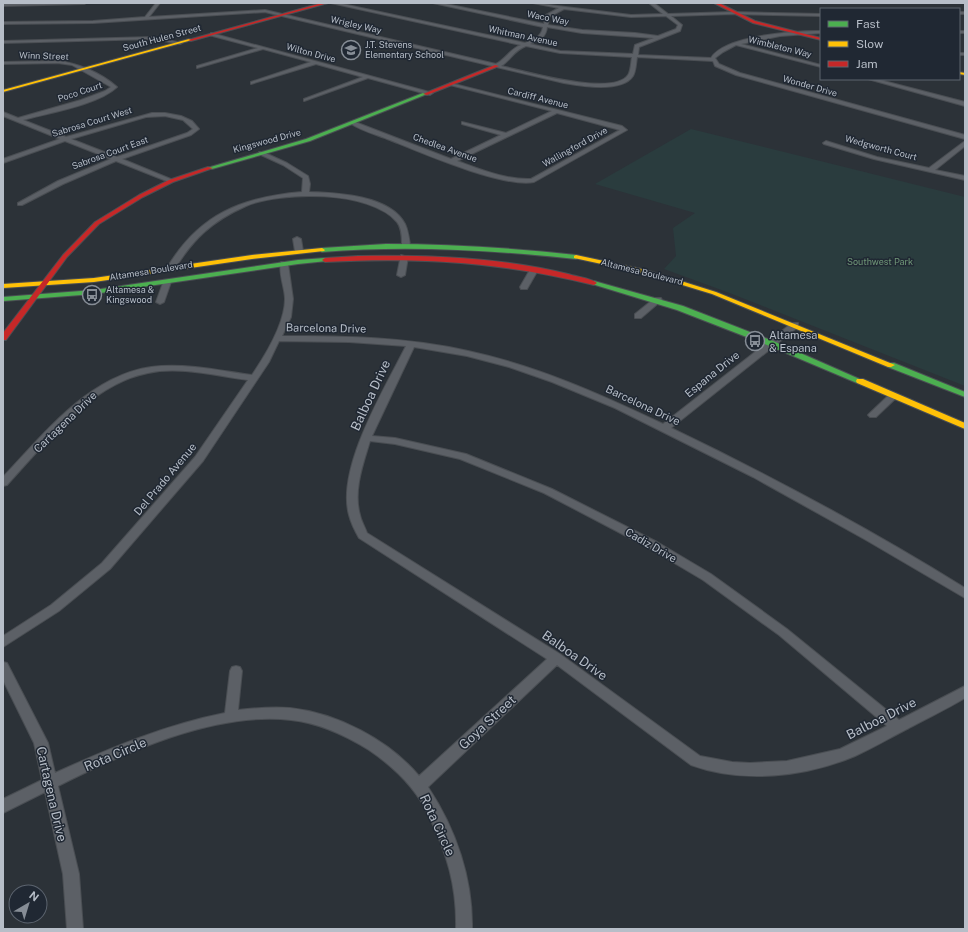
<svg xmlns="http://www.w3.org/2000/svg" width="968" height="932" font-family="'Public Sans',sans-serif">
	<rect width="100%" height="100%" fill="#2c3238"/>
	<path fill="#2a3c3e" d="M 691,129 L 965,197 L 965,386 L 727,292 L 664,269 L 676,256 L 673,228 L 695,213 L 595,184 Z"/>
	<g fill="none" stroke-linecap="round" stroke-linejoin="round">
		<defs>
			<g id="street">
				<path d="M 86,3 L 84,4 L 3,6 L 3,4 Z"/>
				<path d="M 156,3 L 160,3 L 149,17 L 265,10 L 496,64 C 506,59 510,49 521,45 L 331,3 L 338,3 L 525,43 C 534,39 541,38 543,27 L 433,3 L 441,3 L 544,24 L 546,15 L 559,8 L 533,3 L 631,15 L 663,14 L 649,3 L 654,3 L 668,14 L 733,12 L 821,14 L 821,16 L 733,14 L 671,16 L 682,25 L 680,31 L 639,47 L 638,55 L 711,58 C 725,35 795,31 821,31 L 821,33 L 780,36 L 741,44 L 821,65 L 821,67 L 736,45 L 723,52 L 715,58 L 719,64 L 740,73 L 965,135 L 965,139 L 736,75 L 715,66 L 713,61 L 637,57 C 636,63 636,71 633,76 C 622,93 581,86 564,83 L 265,12 L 93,23 L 3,24 L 3,22 L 93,21 L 145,17 ZM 564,9 L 631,17 L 666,16 L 678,25 L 676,29 L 658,36 L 635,33 L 582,30 L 548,25 L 549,17 ZM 547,27 L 582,33 L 654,38 L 635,45 L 633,54 L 560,51 L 530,44 C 539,40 546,38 547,27 ZM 526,46 L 560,53 L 632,57 C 631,62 631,71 628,75 C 613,97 524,71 501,66 C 511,60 513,51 526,46 Z"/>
				<rect x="959" y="12" width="6" height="2"/>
				<rect x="959" y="31" width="6" height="2"/>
				<path d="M 211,33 L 433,93 L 430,95 L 368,78 L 304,101 L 304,99 L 363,77 L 316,64 L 251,84 L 251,82 L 311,62 L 263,49 L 197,68 L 197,66 L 258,48 L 209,35 Z"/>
				<path d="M 153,37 L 182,43 L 180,44 L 153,39 L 3,43 L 3,41 Z"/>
				<rect x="959" y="53" width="6" height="2"/>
				<path d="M 58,61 C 78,63 101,73 117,87 C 98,105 48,113 23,120 L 66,137 L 152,113 L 165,113 L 181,116 L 192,121 L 199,129 L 191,135 L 122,159 L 173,180 L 173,182 L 169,182 L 116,161 L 63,184 L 22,205 L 18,205 L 18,203 L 58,181 L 111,159 L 65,141 L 3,163 L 3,159 L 60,139 L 3,116 L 3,112 L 18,118 L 81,100 L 105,91 L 111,87 L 72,65 L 58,63 L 3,64 L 3,62 ZM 165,116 L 183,120 L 193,129 L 187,133 L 117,157 L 71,139 L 146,117 Z"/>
				<path d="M 868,79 L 876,79 L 965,102 L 965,106 Z"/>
				<path d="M 450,83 L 622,126 L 627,130 L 534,182 C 503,188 422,153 390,140 C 378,135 361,131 350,123 L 355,122 L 451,159 L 501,135 L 462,124 L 462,122 L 506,133 L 552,111 L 450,85 ZM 557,113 L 620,130 L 531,179 C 505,180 480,169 457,161 Z"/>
				<path d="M 826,141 L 877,157 L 929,168 L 965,141 L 965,146 L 935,170 L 965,176 L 965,180 L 874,159 L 824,144 L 823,143 Z"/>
				<path d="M 259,152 L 263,152 L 287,163 L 308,176 L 310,184 L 309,192 C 337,193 390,195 405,224 C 408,230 409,238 410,245 L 406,247 L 402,245 C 402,238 402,228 397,222 C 370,190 281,191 246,206 C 212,221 193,239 174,270 L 168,270 L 167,268 C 199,214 242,197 302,192 L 303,178 L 283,165 L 259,154 Z"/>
				<path d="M 297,237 L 301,239 L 303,251 L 299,253 L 295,251 L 293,239 Z"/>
				<path d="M 401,255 L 408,257 L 405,275 L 401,277 L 397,275 Z"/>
				<path d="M 281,262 L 284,262 L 288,264 L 293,299 L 291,317 L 282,336 C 344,336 407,337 468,351 C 537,366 600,394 663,424 L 792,323 L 798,323 L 798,327 L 671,428 C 771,476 870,529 965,588 L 965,598 L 866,540 L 753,477 L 615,408 L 552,382 L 509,367 L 467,356 L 414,347 L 372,436 L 395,438 L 466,454 L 552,489 L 657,542 L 711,574 L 787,629 L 899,720 L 965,686 L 965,698 C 947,709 927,718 909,728 C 891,737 873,748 855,756 C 805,777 743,784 691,765 L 557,665 L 428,787 C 456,829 473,879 472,929 L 456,929 C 457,886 447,854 429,816 C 416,788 394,767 369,750 C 345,735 319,723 291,720 C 215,711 124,753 58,786 L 79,874 L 83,929 L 67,929 L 63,874 L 45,792 L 3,813 L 3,799 L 42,780 L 34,743 L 3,680 L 3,662 L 7,663 L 48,743 L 55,773 C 110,748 165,725 225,713 L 230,671 L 232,667 L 236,666 L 240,667 L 242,671 L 238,710 C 255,708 273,707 290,708 C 337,713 389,740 419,776 L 547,659 L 359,538 C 355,531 351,523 349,515 C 336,468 385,388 406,346 L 349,342 L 279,341 L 269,362 L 203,461 L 110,569 L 59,611 L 3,647 L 3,636 L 51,605 L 102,563 L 195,457 L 248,380 C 216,376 180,366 148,373 C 90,384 45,444 7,485 L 3,486 L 3,477 C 46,432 93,370 161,366 C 191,364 222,371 252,375 C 265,356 285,323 285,299 C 285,288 278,273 281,262 ZM 370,441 L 395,444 L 460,459 L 544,493 L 649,548 L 703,580 L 779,635 L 887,726 L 840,749 L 787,761 L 750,763 L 732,762 L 700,756 L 560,654 L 367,533 C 365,527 361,521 360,515 C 353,491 363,464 370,441 Z"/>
				<path d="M 531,268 L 537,268 L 538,270 L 527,289 L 521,289 L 520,287 Z"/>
				<path d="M 164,280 L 167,280 L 171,282 L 164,302 L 160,304 L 156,302 Z"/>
				<path d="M 655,298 L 661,298 L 662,300 L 641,318 L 635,318 L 635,314 Z"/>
				<path d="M 893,393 L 898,396 L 896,398 L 876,417 L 870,417 L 868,415 L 870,413 L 890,394 Z"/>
			</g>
			<g id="fast">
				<path d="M 423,93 L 427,94 L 310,141 L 212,169 L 207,168 L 306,139 Z"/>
				<path d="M 386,244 C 450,244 513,248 576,255 L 579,257 L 576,259 C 491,250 407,245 322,252 L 319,250 L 322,248 Z"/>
				<path d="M 325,258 L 328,260 L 327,261 L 298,264 L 94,294 L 3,301 L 3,297 L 94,290 L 298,260 Z"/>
				<path d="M 594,281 L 683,306 L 773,341 L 864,381 L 863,383 L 857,383 L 767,345 L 677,310 L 592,284 L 591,283 Z"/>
				<path d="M 888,363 L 894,363 L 965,392 L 965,397 L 888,367 L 887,365 Z"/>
			</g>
			<g id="slow">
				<path d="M 189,39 L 192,40 L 3,92 L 3,90 Z"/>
				<path d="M 959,72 L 965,73 L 965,75 L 959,74 Z"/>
				<path d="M 322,248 L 325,250 L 324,251 L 252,259 L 94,282 L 3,288 L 3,284 L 94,278 L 252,255 Z"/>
				<path d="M 576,255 L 646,270 L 716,292 L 895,365 L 891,367 L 888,367 L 712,294 L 643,273 L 574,258 L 574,256 Z"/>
				<path d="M 857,379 L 863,379 L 965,423 L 965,429 L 857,383 L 856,381 Z"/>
			</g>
			<g id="jam">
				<path d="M 322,3 L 328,3 L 191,41 L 188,40 Z"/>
				<path d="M 714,3 L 719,3 L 755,21 L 821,38 L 821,40 L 753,23 Z"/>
				<path d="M 495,65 L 499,66 L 427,95 L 423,94 Z"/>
				<path d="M 208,167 L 213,168 L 173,182 L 143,197 L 99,224 L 67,257 L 6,340 L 3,340 L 3,333 L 63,255 L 95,222 L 139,195 L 169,180 Z"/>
				<path d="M 358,256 C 428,255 500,257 568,274 C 577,277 591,278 597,283 L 594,285 C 503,262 419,257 325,262 L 322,260 L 325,258 Z"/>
			</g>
		</defs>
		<use href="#street" stroke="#4a4e53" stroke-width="2"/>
		<use href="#fast" stroke="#4a4e53" stroke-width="2"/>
		<use href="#slow" stroke="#4a4e53" stroke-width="2"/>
		<use href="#jam" stroke="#4a4e53" stroke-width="2"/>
		<use href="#street" fill="#5c6066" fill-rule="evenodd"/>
		<use href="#fast" fill="#4caf50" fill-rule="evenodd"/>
		<use href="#slow" fill="#ffc107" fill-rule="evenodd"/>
		<use href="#jam" fill="#c62828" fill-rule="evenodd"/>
	</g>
	<defs>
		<symbol id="school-ring" viewBox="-11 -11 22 22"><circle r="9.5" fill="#202833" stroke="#868d96" stroke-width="1.5"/><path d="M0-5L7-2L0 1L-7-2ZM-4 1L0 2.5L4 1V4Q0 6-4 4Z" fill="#868d96"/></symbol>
		<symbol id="bus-ring" viewBox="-11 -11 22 22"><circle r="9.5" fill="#202833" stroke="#868d96" stroke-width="1.5"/><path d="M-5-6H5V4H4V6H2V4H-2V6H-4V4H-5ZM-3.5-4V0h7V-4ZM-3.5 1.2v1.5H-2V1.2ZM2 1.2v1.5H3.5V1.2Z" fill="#868d96"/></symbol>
	</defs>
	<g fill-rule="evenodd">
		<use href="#school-ring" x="340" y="39" width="22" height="22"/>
		<use href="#bus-ring" x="81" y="284" width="22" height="22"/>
		<use href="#bus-ring" x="744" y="330" width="22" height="22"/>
	</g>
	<g text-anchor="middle" stroke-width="3" stroke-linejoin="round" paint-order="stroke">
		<g font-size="9" fill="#b7bec8" stroke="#202833">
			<text transform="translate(548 18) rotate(11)" y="3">Waco Way</text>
			<text transform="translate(356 25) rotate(13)" y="3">Wrigley Way</text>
			<text transform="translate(523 36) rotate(12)" y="3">Whitman Avenue</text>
			<text transform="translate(162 38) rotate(-15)" y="3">South Hulen Street</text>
			<text transform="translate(780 47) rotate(14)" y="3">Wimbleton Way</text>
			<text transform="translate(311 53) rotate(15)" y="3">Wilton Drive</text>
			<text transform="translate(44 56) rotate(2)" y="3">Winn Street</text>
			<text transform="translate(810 86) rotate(16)" y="3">Wonder Drive</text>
			<text transform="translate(80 92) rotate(-18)" y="3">Poco Court</text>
			<text transform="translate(538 98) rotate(14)" y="3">Cardiff Avenue</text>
			<text transform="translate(92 122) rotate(-17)" y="3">Sabrosa Court West</text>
			<text transform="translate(267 141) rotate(-15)" y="3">Kingswood Drive</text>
			<text transform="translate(575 147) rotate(-29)" y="3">Wallingford Drive</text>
			<text transform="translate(445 148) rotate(20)" y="3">Chedlea Avenue</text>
			<text transform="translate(881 148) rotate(15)" y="3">Wedgworth Court</text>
			<text transform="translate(110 153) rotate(-20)" y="3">Sabrosa Court East</text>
			<text transform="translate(151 271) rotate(-9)" y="3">Altamesa Boulevard</text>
			<text transform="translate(642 272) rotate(14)" y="3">Altamesa Boulevard</text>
		</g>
		<g font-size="9" fill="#b7bec8" stroke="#202833" text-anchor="start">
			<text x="365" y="48">J.T. Stevens<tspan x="365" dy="10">Elementary School</tspan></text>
			<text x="106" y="293">Altamesa &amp;<tspan x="106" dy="10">Kingswood</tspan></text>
		</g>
		<g font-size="9" fill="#709778" stroke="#202833">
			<text x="880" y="265">Southwest Park</text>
		</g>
		<g font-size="11" fill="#b7bec8" stroke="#202833">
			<text transform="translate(326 328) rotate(1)" y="4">Barcelona Drive</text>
			<text transform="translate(712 374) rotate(-39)" y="4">Espana Drive</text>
			<text transform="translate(643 405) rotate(25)" y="4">Barcelona Drive</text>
			<text transform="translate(65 422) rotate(-44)" y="4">Cartagena Drive</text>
			<text transform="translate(165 479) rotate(-50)" y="4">Del Prado Avenue</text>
			<text transform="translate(651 545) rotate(30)" y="4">Cadiz Drive</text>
		</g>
		<g font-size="11" fill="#b7bec8" stroke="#202833" text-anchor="start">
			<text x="769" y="339">Altamesa<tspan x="769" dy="13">&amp; Espana</tspan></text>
		</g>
		<g font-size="13" fill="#b7bec8" stroke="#202833">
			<text transform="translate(370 395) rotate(-65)" y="5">Balboa Drive</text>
			<text transform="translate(575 655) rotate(35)" y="5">Balboa Drive</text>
			<text transform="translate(881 718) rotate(-27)" y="5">Balboa Drive</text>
			<text transform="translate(487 722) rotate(-43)" y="5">Goya Street</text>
			<text transform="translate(115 754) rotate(-23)" y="5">Rota Circle</text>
			<text transform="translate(52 794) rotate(77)" y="5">Cartagena Drive</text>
			<text transform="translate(438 825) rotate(65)" y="5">Rota Circle</text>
		</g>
	</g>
	<rect width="968" height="932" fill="none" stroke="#b7bec8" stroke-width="8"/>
	<rect x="820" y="8" width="140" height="72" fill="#202833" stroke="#5c646f"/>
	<rect x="828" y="21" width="20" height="6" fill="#4caf50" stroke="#5c646f"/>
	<text x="856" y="28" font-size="12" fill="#b7bec8">Fast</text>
	<rect x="828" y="41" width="20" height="6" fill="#ffc107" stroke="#5c646f"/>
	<text x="856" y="48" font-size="12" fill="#b7bec8">Slow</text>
	<rect x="828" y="61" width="20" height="6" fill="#c62828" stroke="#5c646f"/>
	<text x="856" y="68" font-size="12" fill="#b7bec8">Jam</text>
	<g transform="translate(28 904) rotate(38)"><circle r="19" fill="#202833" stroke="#5c646f"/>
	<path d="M0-3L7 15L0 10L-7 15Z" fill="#868d96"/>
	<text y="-6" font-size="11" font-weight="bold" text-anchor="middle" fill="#b7bec8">N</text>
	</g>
</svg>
